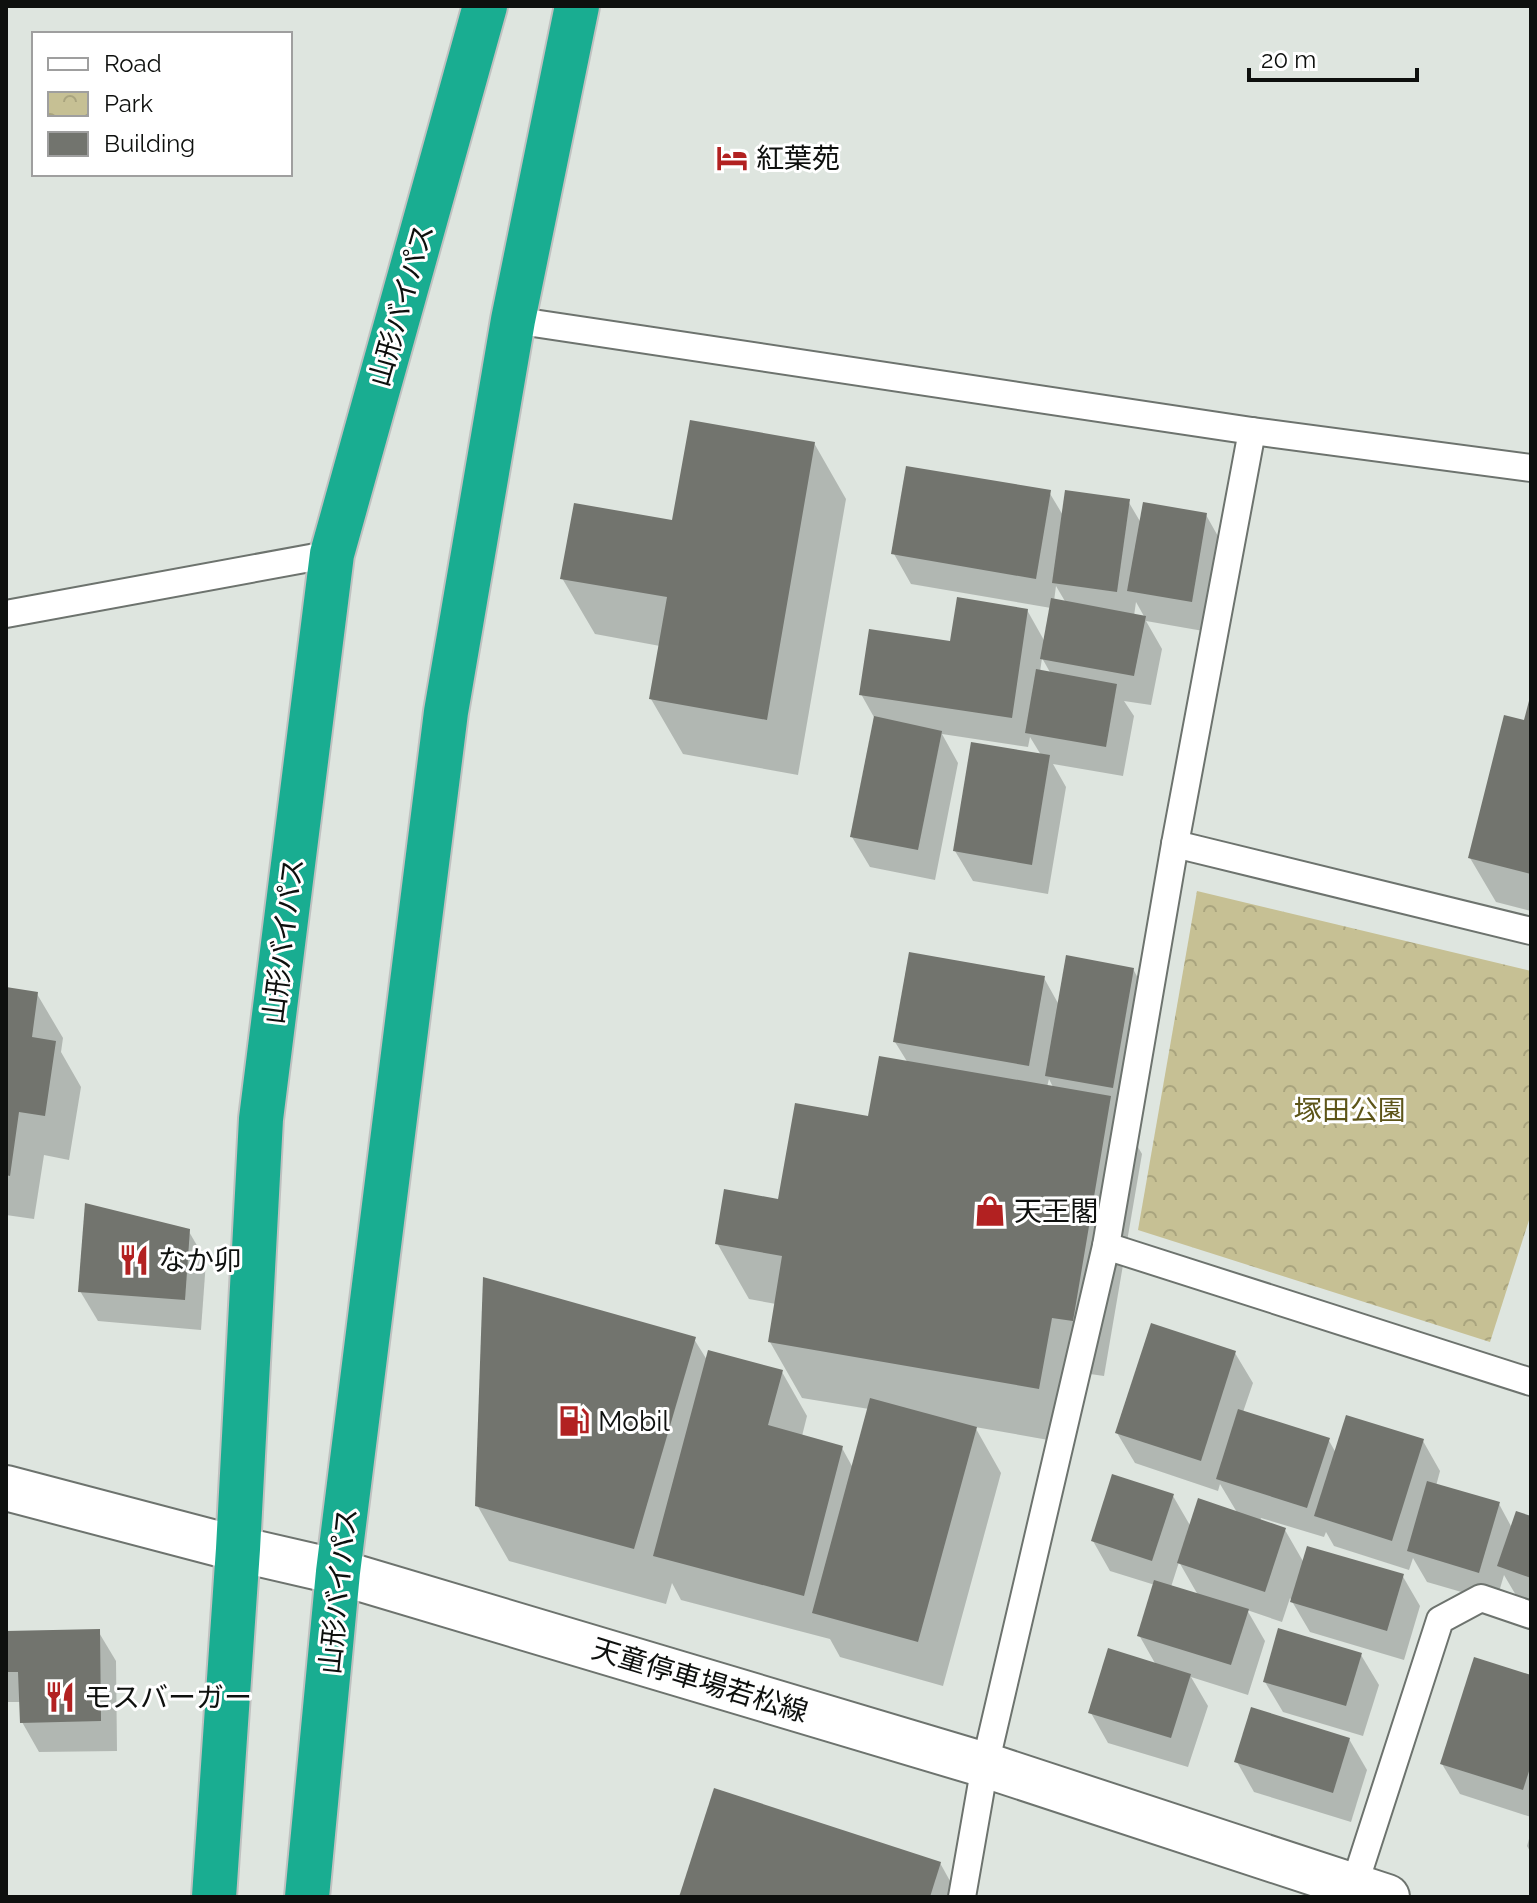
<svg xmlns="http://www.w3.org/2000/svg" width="1537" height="1903" font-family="Raleway,'Noto Sans JP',sans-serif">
	<defs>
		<pattern id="park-crowns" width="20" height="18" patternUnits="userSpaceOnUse" patternTransform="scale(2)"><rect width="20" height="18" fill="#c6c094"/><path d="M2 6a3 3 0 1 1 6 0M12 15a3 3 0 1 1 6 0" fill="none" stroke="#a9a47e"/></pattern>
	</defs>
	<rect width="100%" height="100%" fill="#dee5df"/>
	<path fill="url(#park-crowns)" d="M 1197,891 L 1531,971 L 1531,1214 L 1490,1342 L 1138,1230 Z"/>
	<g fill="#0003" fill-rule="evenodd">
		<path d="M 814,443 L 846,499 L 798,775 L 683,754 L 651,699 L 660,646 L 595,634 L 562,578 L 674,522 Z"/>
		<path d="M 1049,492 L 1064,517 L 1128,501 L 1141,523 L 1206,515 L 1223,545 L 1209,632 L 1146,621 L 1162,649 L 1151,705 L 1124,701 L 1134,716 L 1123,776 L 1053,764 L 1066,787 L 1048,894 L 973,881 L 955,851 L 1041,755 L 1030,737 L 1028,747 L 942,734 L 958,763 L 935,880 L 870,867 L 852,837 L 875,719 L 861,694 L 951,643 L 1027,610 L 1045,642 L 1051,608 L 911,584 L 894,554 ZM 1056,586 L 1066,603 L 1054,601 ZM 1136,602 L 1145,618 L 1134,616 ZM 1042,658 L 1051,674 L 1040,672 Z"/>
		<path d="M 1531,701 L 1531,911 L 1496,902 L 1470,858 L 1525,723 Z"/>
		<path d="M 1133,969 L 1150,1000 L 1120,1116 L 1142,1154 L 1104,1376 L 1083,1373 L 1071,1444 L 975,1427 L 1001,1473 L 943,1686 L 840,1657 L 830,1639 L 681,1600 L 672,1583 L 666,1604 L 509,1561 L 477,1505 L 694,1339 L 707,1360 L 782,1372 L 807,1416 L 802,1436 L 842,1448 L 853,1468 L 869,1409 L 802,1398 L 770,1342 L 776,1304 L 749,1299 L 717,1243 L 780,1202 L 870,1119 L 908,1063 L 895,1042 L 1044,978 L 1059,1005 ZM 1049,1079 L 1054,1089 L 1047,1087 Z"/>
		<path d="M 6,989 L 37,994 L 63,1038 L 61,1052 L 81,1087 L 69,1160 L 44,1155 L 34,1219 L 6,1215 Z"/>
		<path d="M 188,1230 L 206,1261 L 201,1330 L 98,1321 L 80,1291 Z"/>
		<path d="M 1235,1353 L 1253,1383 L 1243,1412 L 1328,1439 L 1336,1453 L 1423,1441 L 1440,1471 L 1436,1486 L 1499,1504 L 1512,1528 L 1531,1518 L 1531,1601 L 1517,1597 L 1504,1575 L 1496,1602 L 1427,1582 L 1413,1558 L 1409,1570 L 1334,1546 L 1326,1532 L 1324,1537 L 1261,1518 L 1260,1521 L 1285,1530 L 1304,1563 L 1402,1575 L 1420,1606 L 1404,1660 L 1310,1632 L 1290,1598 L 1282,1622 L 1247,1610 L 1265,1641 L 1248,1695 L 1191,1677 L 1208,1706 L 1188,1767 L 1108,1743 L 1091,1713 L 1156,1665 L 1139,1635 L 1155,1585 L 1110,1571 L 1093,1541 L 1173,1496 L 1191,1527 L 1238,1514 L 1220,1484 L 1218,1491 L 1135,1463 L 1117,1433 ZM 1179,1562 L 1198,1595 L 1171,1587 Z"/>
		<path d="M 98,1631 L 116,1661 L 117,1751 L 39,1752 L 22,1722 L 21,1702 L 6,1702 L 6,1633 Z"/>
		<path d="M 1361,1655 L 1379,1685 L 1363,1736 L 1283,1712 L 1265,1682 Z"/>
		<path d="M 1531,1677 L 1531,1817 L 1460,1794 L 1442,1764 Z"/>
		<path d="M 1349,1739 L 1367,1770 L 1351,1822 L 1254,1792 L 1237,1762 Z"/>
		<path d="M 1531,1832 L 1531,1853 L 1527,1846 Z"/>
		<path d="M 940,1863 L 959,1897 L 681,1897 Z"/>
	</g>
	<g fill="#72746e">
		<path d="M 690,420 L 815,442 L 767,720 L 649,699 L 667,597 L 560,579 L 574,503 L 672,520 Z"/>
		<path d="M 906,466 L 1051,490 L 1036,579 L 891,554 Z"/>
		<path d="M 1065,490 L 1130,499 L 1117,592 L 1052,583 Z"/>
		<path d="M 1143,502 L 1207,513 L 1192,602 L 1127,591 Z"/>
		<path d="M 957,597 L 1028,609 L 1012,718 L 859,695 L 869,629 L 950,641 Z"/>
		<path d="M 1051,598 L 1146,616 L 1134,676 L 1040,659 Z"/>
		<path d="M 1036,669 L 1117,684 L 1106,747 L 1025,733 Z"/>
		<path d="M 1530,697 L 1531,697 L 1531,874 L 1468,858 L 1504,715 L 1524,720 Z"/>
		<path d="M 874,716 L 942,731 L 918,850 L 850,837 Z"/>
		<path d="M 971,742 L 1050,755 L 1032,865 L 953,851 Z"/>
		<path d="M 909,952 L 1045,976 L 1029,1066 L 893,1042 Z"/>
		<path d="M 1066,955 L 1134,968 L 1113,1088 L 1045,1076 Z"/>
		<path d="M 6,987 L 38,992 L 32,1037 L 56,1041 L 45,1116 L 19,1112 L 10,1176 L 6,1175 Z"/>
		<path d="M 879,1056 L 1111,1096 L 1073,1321 L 1052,1318 L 1039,1389 L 768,1342 L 782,1256 L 715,1244 L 724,1189 L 778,1199 L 795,1103 L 868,1116 Z"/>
		<path d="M 85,1203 L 190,1229 L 185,1300 L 78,1292 Z"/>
		<path d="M 483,1277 L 696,1337 L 634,1549 L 475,1506 Z"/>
		<path d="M 1151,1323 L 1236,1351 L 1201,1461 L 1115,1433 Z"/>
		<path d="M 708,1350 L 783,1370 L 768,1425 L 843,1446 L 804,1596 L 653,1556 Z"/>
		<path d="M 870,1398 L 977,1427 L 918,1642 L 812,1613 Z"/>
		<path d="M 1238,1409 L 1330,1438 L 1307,1508 L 1216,1479 Z"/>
		<path d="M 1346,1415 L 1424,1439 L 1392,1541 L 1314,1516 Z"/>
		<path d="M 1112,1474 L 1174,1494 L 1152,1561 L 1091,1541 Z"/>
		<path d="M 1427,1481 L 1500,1502 L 1479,1573 L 1407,1551 Z"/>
		<path d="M 1198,1498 L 1286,1528 L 1265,1592 L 1177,1563 Z"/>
		<path d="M 1516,1511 L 1531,1516 L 1531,1578 L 1497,1566 Z"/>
		<path d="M 1307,1546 L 1404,1574 L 1387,1631 L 1290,1602 Z"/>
		<path d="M 1154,1580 L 1249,1609 L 1231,1665 L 1137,1636 Z"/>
		<path d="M 1278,1628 L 1362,1653 L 1346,1706 L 1263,1682 Z"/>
		<path d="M 100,1629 L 101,1721 L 20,1723 L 18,1672 L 6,1672 L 6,1631 Z"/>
		<path d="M 1108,1648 L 1191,1674 L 1171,1738 L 1088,1713 Z"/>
		<path d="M 1474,1657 L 1531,1675 L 1531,1765 L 1523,1790 L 1440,1764 Z"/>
		<path d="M 1251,1707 L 1350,1738 L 1333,1793 L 1234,1762 Z"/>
		<path d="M 714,1788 L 941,1862 L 930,1897 L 679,1897 Z"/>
	</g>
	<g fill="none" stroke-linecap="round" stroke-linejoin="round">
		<defs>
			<g id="lane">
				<path d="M 513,320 L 1252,431 L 1531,468"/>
				<path d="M 6,614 L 332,554"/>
				<path d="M 1175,844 L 1531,931"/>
				<path d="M 1106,1246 L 1531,1382"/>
				<path d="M 1354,1886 L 1440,1620 L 1481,1598 L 1531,1615"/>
				<path d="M 962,1897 L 985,1765 L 1106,1246 L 1175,844 L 1252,431"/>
			</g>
			<path id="secondary" d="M 6,1488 L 238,1549 L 338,1572 L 985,1765 L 1387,1897"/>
			<g id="highway">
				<path d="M 214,1897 L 238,1549 L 261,1119 L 332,554 L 485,6"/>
				<path d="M 307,1897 L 338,1572 L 446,712 L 513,320 L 577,6"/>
			</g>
		</defs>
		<use href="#lane" stroke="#6d736e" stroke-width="30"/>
		<use href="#secondary" stroke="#6d736e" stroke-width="48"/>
		<use href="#highway" stroke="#c0c1c0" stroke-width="48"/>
		<use href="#lane" stroke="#fff" stroke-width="26"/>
		<use href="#secondary" stroke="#fff" stroke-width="44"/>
		<use href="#highway" stroke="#19ad91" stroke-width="44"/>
	</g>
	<defs>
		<symbol id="hotel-bare" viewBox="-9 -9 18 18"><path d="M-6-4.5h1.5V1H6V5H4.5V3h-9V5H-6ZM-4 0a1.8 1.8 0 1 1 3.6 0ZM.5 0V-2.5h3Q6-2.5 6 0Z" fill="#b22121" stroke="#fff" stroke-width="2.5" paint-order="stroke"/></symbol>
		<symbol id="shop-bare" viewBox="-9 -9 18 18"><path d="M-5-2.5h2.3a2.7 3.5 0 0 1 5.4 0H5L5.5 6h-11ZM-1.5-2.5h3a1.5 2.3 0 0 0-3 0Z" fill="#b22121" stroke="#fff" stroke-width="2.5" paint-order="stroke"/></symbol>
		<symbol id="restaurant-bare" viewBox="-9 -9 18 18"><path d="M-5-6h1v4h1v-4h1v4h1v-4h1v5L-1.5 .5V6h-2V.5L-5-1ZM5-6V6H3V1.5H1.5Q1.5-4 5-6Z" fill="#b22121" stroke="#fff" stroke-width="2.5" paint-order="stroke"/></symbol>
		<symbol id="fuel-bare" viewBox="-9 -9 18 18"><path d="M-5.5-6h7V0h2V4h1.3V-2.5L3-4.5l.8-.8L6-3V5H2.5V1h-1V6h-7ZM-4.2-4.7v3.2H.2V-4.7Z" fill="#b22121" stroke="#fff" stroke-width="2.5" paint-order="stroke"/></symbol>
	</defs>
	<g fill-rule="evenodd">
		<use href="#hotel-bare" x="710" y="136" width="44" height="44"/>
		<use href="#shop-bare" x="968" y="1189" width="44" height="44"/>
		<use href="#restaurant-bare" x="112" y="1238" width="44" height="44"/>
		<use href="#fuel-bare" x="552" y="1399" width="44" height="44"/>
		<use href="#restaurant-bare" x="38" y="1675" width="44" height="44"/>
	</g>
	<g text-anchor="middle" stroke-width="6" stroke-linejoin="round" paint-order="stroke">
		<g font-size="28" fill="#0e100e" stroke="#fff" text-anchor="start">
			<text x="756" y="168">紅葉苑</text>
			<text x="1014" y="1221">天王閣</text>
			<text x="158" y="1270">なか卯</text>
			<text x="598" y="1431">Mobil</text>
			<text x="84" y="1707">モスバーガー</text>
		</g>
		<g font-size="28" fill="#0e100e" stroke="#fff">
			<text transform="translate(401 305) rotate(-74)" y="10">山形バイパス</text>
			<text transform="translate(283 941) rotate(-83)" y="10">山形バイパス</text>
			<text transform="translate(338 1591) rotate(-84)" y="10">山形バイパス</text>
			<text transform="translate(700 1680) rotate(17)" y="10">天童停車場若松線</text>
		</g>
		<g font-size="28" fill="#5d5519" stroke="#fff">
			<text x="1350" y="1120">塚田公園</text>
		</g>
	</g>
	<rect width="1537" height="1903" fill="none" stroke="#0e100e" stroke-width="16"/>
	<rect x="32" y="32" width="260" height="144" fill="#ffffff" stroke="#9f9f9f" stroke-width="2"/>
	<rect x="48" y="58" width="40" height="12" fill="#ffffff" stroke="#9f9f9f" stroke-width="2"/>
	<text x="104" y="72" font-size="24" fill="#0e100e">Road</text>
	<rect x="48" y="92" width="40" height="24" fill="url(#park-crowns)" stroke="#9f9f9f" stroke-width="2"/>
	<text x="104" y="112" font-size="24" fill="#0e100e">Park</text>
	<rect x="48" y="132" width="40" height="24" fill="#72746e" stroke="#9f9f9f" stroke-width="2"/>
	<text x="104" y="152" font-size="24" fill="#0e100e">Building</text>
	<path d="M1249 68v12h168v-12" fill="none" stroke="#0e100e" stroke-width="4"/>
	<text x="1261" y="68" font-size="24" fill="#0e100e" stroke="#ffffff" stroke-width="6" paint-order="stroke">20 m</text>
</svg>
